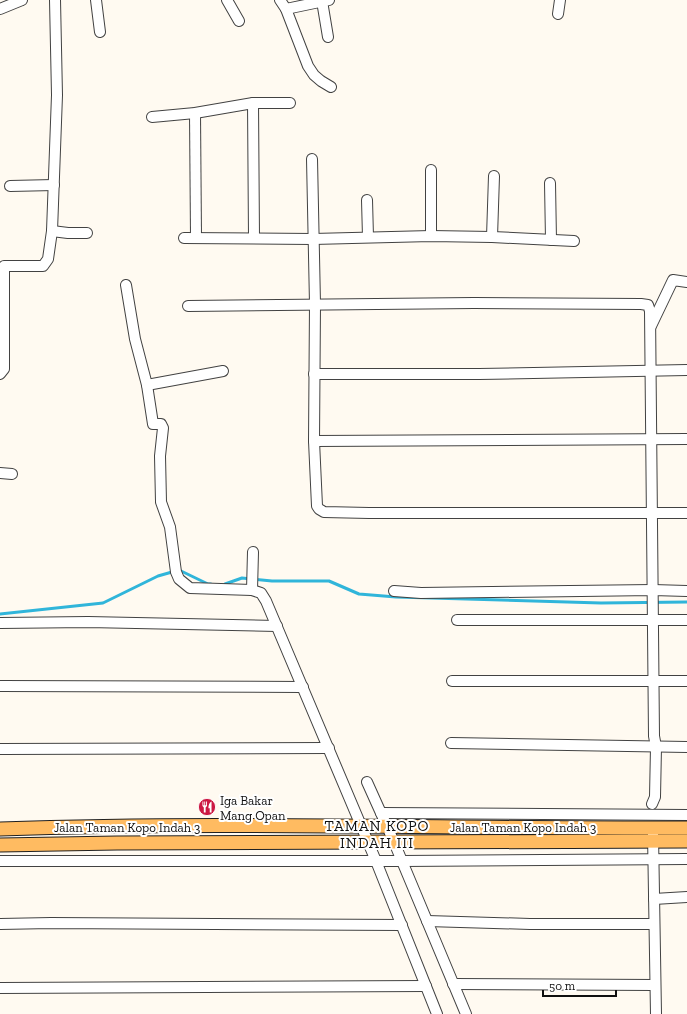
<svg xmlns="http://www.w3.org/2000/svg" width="687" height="1014" font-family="'Zilla Slab',serif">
	<rect width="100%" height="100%" fill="#fffaf1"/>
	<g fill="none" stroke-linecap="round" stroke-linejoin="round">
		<g stroke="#30b5da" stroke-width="3">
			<path d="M 225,584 L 242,578 L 272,581 L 329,581 L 359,594 L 396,597 L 601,603 L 687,602"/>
			<path d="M 0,614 L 103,603 L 158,576 L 179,570 L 208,584 L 211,584"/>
		</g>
		<defs>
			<g id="minor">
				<path d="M 96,0 L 100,32"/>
				<path d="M 227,0 L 239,21"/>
				<path d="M 280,0 L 286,9 L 308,66 L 314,75 L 321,81 L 331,87"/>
				<path d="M 322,1 L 328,37"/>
				<path d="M 0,9 L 22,0"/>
				<path d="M 286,9 L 329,0"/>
				<path d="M 558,14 L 560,0"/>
				<path d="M 253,103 L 254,238"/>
				<path d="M 195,113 L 196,238"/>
				<path d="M 152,117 L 195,113 L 253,103 L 290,103"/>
				<path d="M 312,159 L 315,304 L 314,441 L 317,506 L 319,509 L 324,512 L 369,513 L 687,513"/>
				<path d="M 550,183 L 551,240"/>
				<path d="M 10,186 L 54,185"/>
				<path d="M 367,200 L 368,237"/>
				<path d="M 52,231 L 68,233 L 87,233"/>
				<path d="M 431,236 L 431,170"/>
				<path d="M 492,237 L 494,176"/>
				<path d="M 184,238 L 313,239 L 431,236 L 492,237 L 574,241"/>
				<path d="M 126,285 L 135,339 L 147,385 L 153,424 L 161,424 L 163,428 L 160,456 L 161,502 L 170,527 L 176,572 L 179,579 L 190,588 L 252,590 L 261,593 L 266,601 L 376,861 L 437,1014"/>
				<path d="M 188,306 L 474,303 L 641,304 L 648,305 L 650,311 L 654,736 L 656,747 L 655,797 L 652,804"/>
				<path d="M 651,326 L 673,280 L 687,282"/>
				<path d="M 0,374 L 4,369 L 4,266 L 43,266 L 48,259 L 52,231 L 57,95 L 55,0"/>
				<path d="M 314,374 L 479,374 L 687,370"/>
				<path d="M 147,385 L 223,371"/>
				<path d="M 314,441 L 687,439"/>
				<path d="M 0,473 L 12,474"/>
				<path d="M 252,590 L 253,552"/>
				<path d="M 394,591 L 421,593 L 653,590 L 687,591"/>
				<path d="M 457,620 L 687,620"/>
				<path d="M 0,623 L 88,622 L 277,626"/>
				<path d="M 452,681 L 687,681"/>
				<path d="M 0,686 L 303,687"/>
				<path d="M 451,743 L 687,747"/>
				<path d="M 0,749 L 329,748"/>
				<path d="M 367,782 L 394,842 L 466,1014"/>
				<path d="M 381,813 L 687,815"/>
				<path d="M 653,834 L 656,1014"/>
				<path d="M 0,861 L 402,861 L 687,859"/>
				<path d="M 654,899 L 687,897"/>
				<path d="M 427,921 L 530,924 L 654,924"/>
				<path d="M 0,924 L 51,923 L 402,925"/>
				<path d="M 453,984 L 655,985"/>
				<path d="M 0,988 L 426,986"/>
			</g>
			<g id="major">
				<path d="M 0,829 C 229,821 458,829 687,828"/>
				<path d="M 0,845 L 117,843 L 687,841"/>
			</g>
		</defs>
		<use href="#minor" stroke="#424242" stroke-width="12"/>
		<use href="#major" stroke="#202020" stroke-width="15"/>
		<use href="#minor" stroke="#fff" stroke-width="10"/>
		<use href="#major" stroke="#ffbb61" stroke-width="13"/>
	</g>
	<defs>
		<symbol id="restaurant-disc" viewBox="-11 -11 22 22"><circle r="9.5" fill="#cc1943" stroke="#fff"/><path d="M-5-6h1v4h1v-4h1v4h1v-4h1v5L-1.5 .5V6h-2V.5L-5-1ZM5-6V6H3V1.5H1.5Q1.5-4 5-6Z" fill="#fff"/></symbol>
	</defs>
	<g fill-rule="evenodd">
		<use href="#restaurant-disc" x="197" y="797" width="20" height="20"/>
	</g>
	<g text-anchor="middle" stroke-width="4" stroke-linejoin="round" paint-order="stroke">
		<g font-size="13" fill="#0f0f0f" stroke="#fff" text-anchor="start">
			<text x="220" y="805">Iga Bakar<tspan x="220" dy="15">Mang Opan</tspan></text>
		</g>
		<g font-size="13" fill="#0f0f0f" stroke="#fff">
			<text x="127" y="832">Jalan Taman Kopo Indah 3</text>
			<text x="523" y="832">Jalan Taman Kopo Indah 3</text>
		</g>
		<g font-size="15" letter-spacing="1" fill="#0f0f0f" stroke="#fff">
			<text x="377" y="831">TAMAN KOPO<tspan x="377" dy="17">INDAH III</tspan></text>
		</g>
	</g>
	<path d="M543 990v6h73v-6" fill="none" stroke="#0f0f0f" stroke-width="2"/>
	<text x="549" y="990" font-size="12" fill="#0f0f0f" stroke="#ffffff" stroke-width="3" paint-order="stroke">50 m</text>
</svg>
